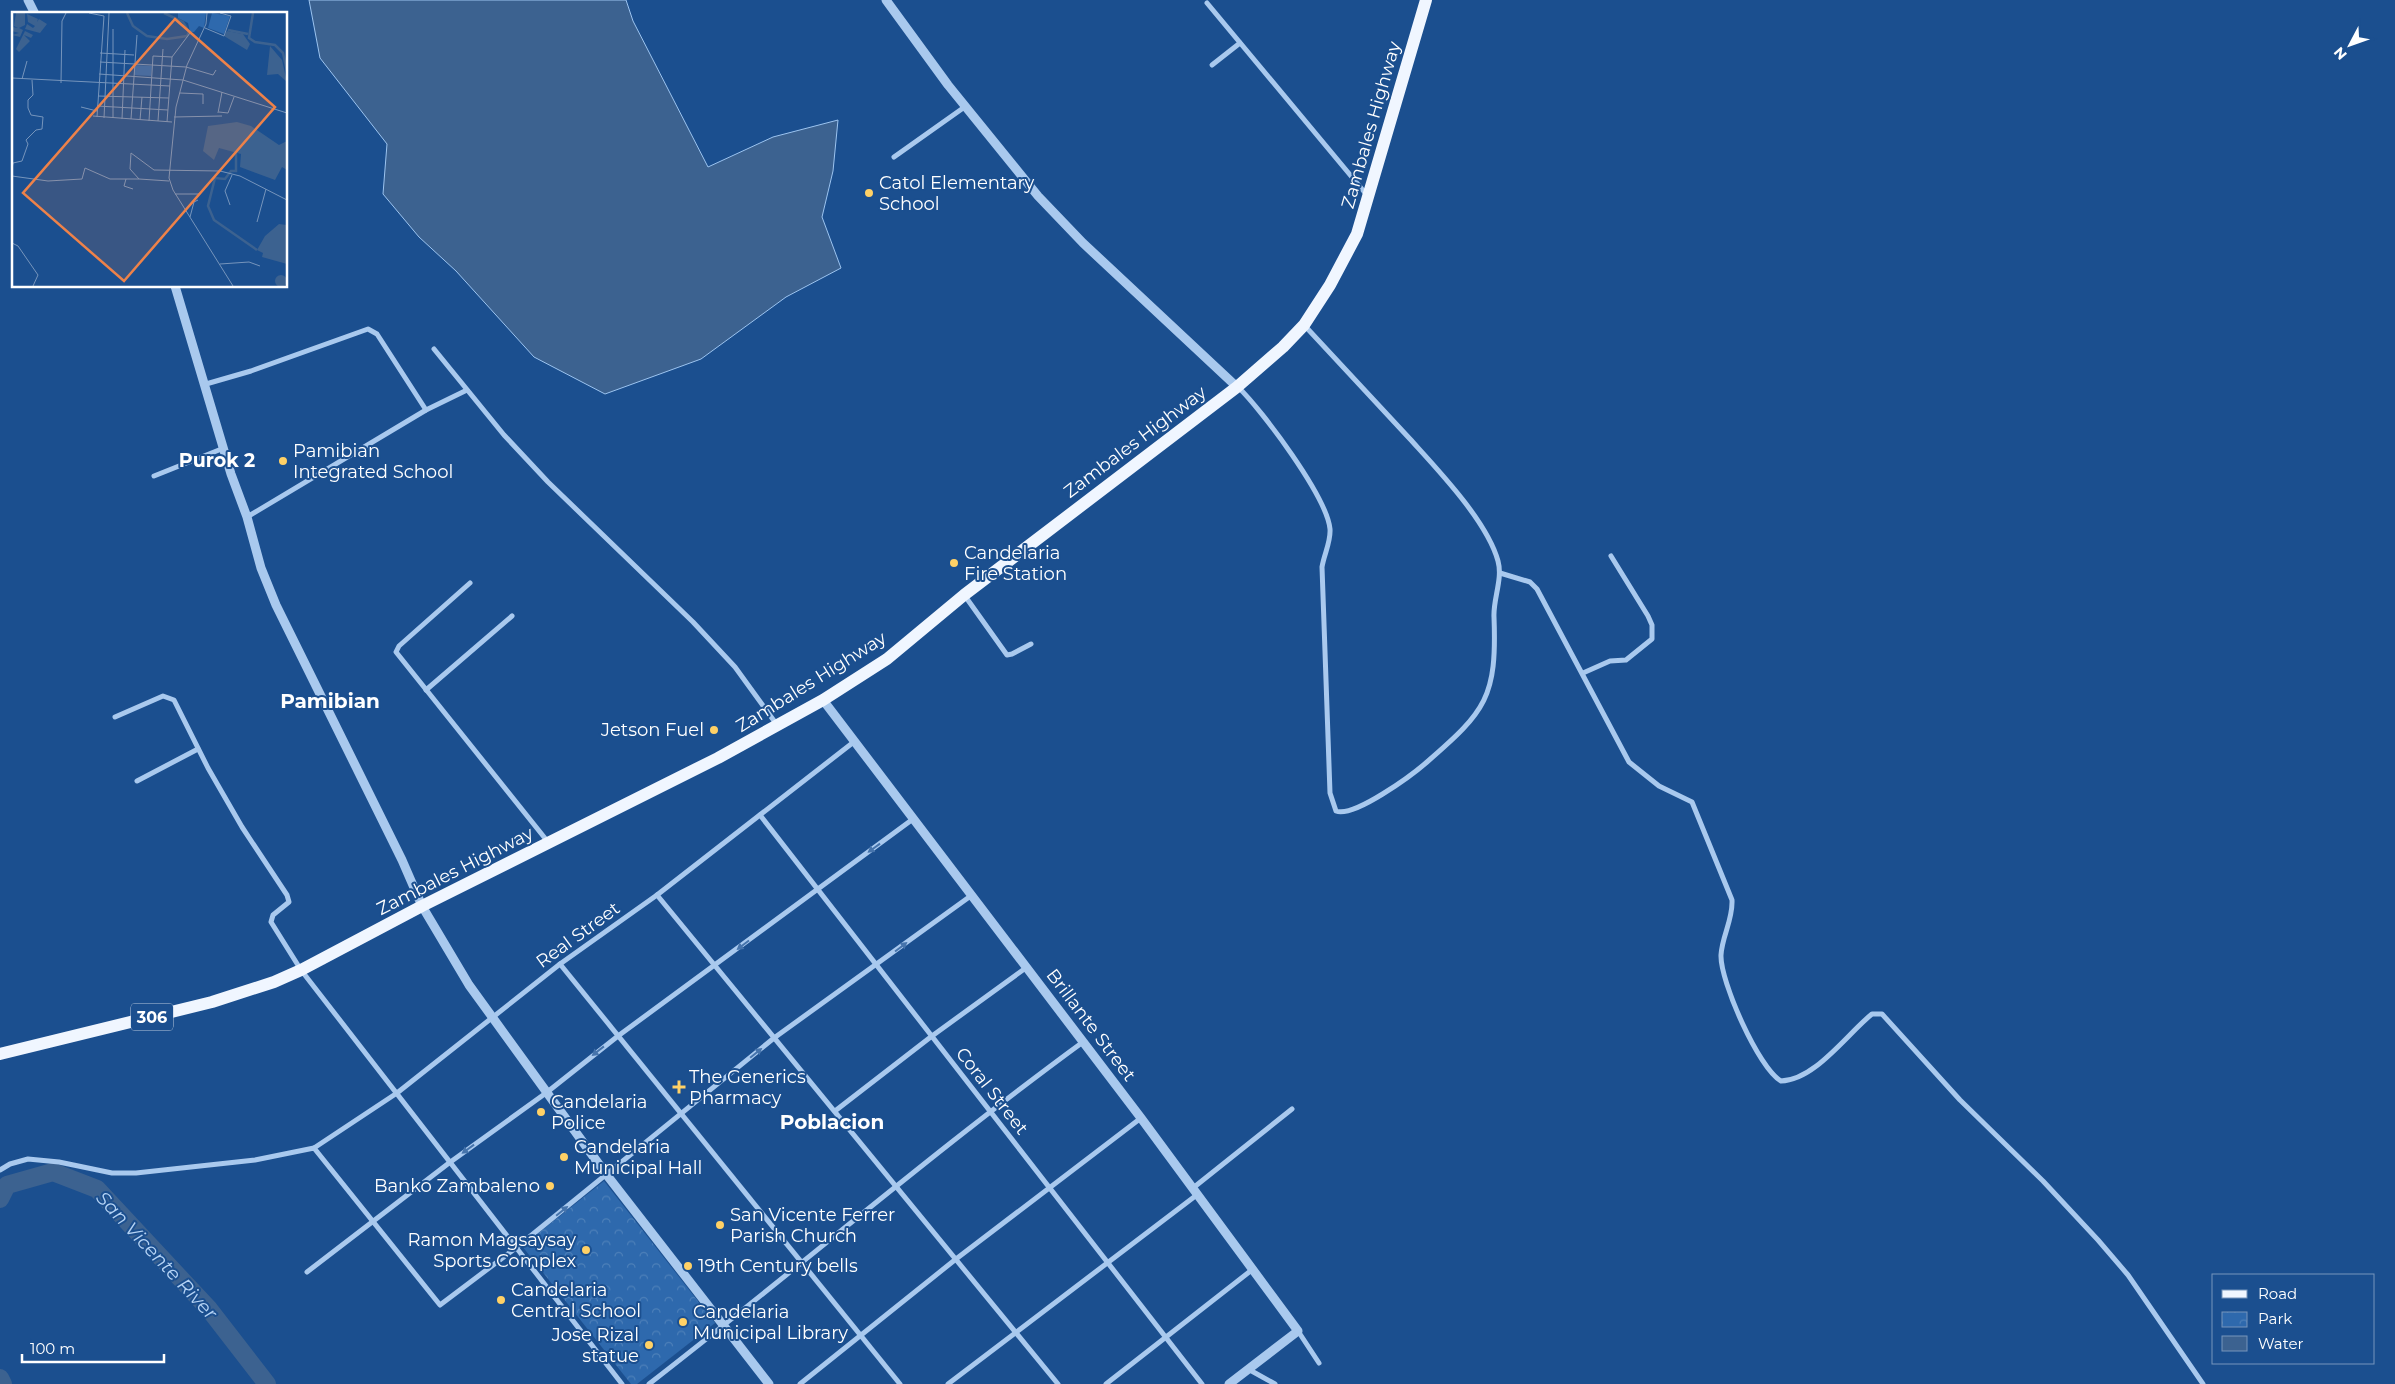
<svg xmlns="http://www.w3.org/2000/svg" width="2395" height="1384" font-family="Montserrat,sans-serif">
	<defs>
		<pattern id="park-crowns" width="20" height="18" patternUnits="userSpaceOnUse" patternTransform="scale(1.25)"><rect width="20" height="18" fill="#2e69ad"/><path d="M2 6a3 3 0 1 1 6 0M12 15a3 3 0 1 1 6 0" fill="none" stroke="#4d80b9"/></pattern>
	</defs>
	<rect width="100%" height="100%" fill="#1b4f8f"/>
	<path fill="url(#park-crowns)" d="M 604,1181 L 715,1323 L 637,1384 L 631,1384 L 522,1246 Z"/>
	<path fill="#3c6290" stroke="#9cc4f0" d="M 309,0 L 626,0 L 633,21 L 708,167 L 773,137 L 838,120 L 833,171 L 822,217 L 841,268 L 786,297 L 701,359 L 605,394 L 534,357 L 456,271 L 419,237 L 383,194 L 387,144 L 320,58 Z"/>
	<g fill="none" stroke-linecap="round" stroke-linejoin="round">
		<g stroke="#3c6290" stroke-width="18">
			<path d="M 0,1199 L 7,1185 L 53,1172 L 97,1189 L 209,1309 L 267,1384"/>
			<path d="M 0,1378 L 3,1384"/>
		</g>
		<g stroke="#a9c9ee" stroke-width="5">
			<path d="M 1207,3 L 1366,194"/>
			<path d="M 1212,65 L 1240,43"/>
			<path d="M 894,157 L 966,106"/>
			<path d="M 434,349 L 504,435 L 548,482 L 693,622 L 735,667 L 777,725"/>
			<path d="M 206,384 L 251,371 L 368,329 L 377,334 L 426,410"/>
			<path d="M 1238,387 C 1262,410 1327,497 1330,529 C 1331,542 1324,554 1322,567 L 1330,793 L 1336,811 C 1354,818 1412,775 1427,762 C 1486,711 1497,697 1494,617 C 1493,599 1503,579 1498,561 C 1487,521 1438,470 1410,439 C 1375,401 1340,364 1305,326"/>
			<path d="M 154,476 L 224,448"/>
			<path d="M 247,517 L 426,410 L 467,390"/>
			<path d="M 1500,573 L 1530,582 L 1537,589 L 1629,762 L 1659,786 L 1692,802 L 1732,900 C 1733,920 1722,936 1721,955 C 1720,981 1759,1069 1781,1081 C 1815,1080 1847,1034 1872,1014 L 1882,1014 L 1960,1100 L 2043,1181 L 2098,1240 L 2128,1275 L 2203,1384"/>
			<path d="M 470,583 L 399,646 L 396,652 L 548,842"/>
			<path d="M 965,596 L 1007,655 L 1012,654 L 1031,644"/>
			<path d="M 1583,673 L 1610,661 L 1626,660 L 1652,639 L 1652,625 L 1648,616 L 1611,556"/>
			<path d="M 426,690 L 512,616"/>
			<path d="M 115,717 L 163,696 L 174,700 L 208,768 L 242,827 L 287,895 L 289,902 L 273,915 L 271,922 L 301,970 L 622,1384"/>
			<path d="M 137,781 L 198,749"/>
			<path d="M 760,815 L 1202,1384"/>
			<path d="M 657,895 L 1058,1384"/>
			<path d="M 560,964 L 900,1384"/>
			<path d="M 835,1111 L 932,1036 L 1027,967"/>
			<path d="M 314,1148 L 397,1093 L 560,964 L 657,895 L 855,741"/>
			<path d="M 0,1170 L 10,1164 L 28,1159 L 59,1162 L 112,1173 L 136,1173 L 255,1160 L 314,1148 L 440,1305 L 517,1247 L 774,1038 L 972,895"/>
			<path d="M 1193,1188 L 1292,1109"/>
			<path d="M 307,1272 L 449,1163 L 546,1093 L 618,1036 L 913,819"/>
			<path d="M 1298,1331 L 1319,1363"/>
			<path d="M 1248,1369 L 1275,1384"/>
			<path d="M 649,1384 C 795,1271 934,1151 1083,1042"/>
			<path d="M 800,1384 L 956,1259 L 1141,1118"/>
			<path d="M 948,1384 L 1198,1194"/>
			<path d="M 1106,1384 L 1253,1269"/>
		</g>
		<g stroke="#a9c9ee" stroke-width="9">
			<path d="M 28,0 L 35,14"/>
			<path d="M 886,0 L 948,85 L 1038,196 L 1083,243 L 1237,387"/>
			<path d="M 175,286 L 231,474 L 247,517 L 261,568 L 276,605 L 402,860 L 422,906 L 469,985 L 606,1174 L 769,1384"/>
			<path d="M 823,700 L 1141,1118 L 1298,1331 L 1229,1384"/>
		</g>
		<path stroke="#f0f6ff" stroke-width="12" d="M 0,1054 L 212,1002 L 274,982 L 301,970 L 422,906 L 718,758 L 823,700 L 887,659 L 964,595 L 1237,387 L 1283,347 L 1304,325 L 1330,285 L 1357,234 L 1426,0"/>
	</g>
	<defs><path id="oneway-solid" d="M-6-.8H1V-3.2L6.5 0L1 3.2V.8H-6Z" transform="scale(1.25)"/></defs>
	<g fill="#4674ac">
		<use href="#oneway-solid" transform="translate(874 848) rotate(144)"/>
		<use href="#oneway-solid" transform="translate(743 945) rotate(143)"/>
		<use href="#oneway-solid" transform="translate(901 947) rotate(-37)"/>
		<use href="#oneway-solid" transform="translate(598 1051) rotate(142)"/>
		<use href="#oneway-solid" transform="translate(756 1053) rotate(-39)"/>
		<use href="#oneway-solid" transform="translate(468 1149) rotate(144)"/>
		<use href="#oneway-solid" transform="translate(562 1211) rotate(-39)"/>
	</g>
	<g fill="#ffd166" stroke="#1b4f8f" stroke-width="2">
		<circle cx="869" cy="193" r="5"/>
		<circle cx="283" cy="461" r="5"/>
		<circle cx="954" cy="563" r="5"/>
		<circle cx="714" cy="730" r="5"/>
		<path d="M676.5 1079.5h5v5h5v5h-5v5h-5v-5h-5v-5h5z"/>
		<circle cx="541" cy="1112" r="5"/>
		<circle cx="564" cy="1157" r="5"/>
		<circle cx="550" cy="1186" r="5"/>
		<circle cx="720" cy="1225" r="5"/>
		<circle cx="586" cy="1250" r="5"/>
		<circle cx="688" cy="1266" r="5"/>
		<circle cx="501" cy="1300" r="5"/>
		<circle cx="683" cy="1322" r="5"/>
		<circle cx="649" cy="1345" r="5"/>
	</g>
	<g text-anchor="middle" stroke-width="4" stroke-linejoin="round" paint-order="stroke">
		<rect fill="#1b4f8f" stroke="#bbcadd" stroke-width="1" x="131" y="1003.5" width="42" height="27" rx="4"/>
		<g font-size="16" font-weight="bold" fill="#fff">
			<text x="152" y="1023">306</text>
		</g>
		<g font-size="18" fill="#fff" stroke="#1b4f8f">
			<text transform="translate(1371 125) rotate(-74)" y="6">Zambales Highway</text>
			<text transform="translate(1135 442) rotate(-37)" y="6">Zambales Highway</text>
			<text transform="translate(811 682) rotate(-32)" y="6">Zambales Highway</text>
			<text transform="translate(455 871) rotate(-27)" y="6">Zambales Highway</text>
			<text transform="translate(578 935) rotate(-36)" y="6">Real Street</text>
			<text transform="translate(1091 1025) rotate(53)" y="6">Brillante Street</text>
			<text transform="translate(992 1091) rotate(52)" y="6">Coral Street</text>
		</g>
		<g font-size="18" fill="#fff" stroke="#1b4f8f" text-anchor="start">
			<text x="879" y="189">Catol Elementary<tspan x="879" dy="21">School</tspan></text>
			<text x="293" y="457">Pamibian<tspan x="293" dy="21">Integrated School</tspan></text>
			<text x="964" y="559">Candelaria<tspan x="964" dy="21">Fire Station</tspan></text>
			<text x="704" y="736" text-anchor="end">Jetson Fuel</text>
			<text x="689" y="1083">The Generics<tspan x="689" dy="21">Pharmacy</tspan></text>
			<text x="551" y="1108">Candelaria<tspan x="551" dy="21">Police</tspan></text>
			<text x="574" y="1153">Candelaria<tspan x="574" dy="21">Municipal Hall</tspan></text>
			<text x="540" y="1192" text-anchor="end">Banko Zambaleno</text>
			<text x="730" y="1221">San Vicente Ferrer<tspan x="730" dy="21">Parish Church</tspan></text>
			<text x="576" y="1246" text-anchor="end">Ramon Magsaysay<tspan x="576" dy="21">Sports Complex</tspan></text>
			<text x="698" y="1272">19th Century bells</text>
			<text x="511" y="1296">Candelaria<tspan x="511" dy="21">Central School</tspan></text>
			<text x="693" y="1318">Candelaria<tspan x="693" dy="21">Municipal Library</tspan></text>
			<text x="639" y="1341" text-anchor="end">Jose Rizal<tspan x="639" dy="21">statue</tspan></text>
		</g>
		<g font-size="19" font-weight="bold" fill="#fff" stroke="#1b4f8f">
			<text x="217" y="467">Purok 2</text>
		</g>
		<g font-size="19" font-style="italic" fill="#b5d3f5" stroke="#1b4f8f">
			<text transform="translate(157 1255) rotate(47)" y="7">San Vicente River</text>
		</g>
		<g font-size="20" font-weight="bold" fill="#fff" stroke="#1b4f8f">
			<text x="330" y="708">Pamibian</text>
			<text x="832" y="1129">Poblacion</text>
		</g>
	</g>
	<g transform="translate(12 12)">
		<rect width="275" height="275" fill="#1b4f8f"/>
		<path d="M 200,1 L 218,4 L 212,22 L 196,16 Z" fill="#2e69ad"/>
		<path d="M 166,1 L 194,1 L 192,16 L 187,14 L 182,20 L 178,20 L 176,11 L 166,6 Z" fill="#2e69ad"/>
		<path d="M 122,53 L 140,54 L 139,64 L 122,63 Z" fill="#2e69ad"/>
		<path d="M 4,1 L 13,1 L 13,13 L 7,16 L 11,18 L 8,25 L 0,23 L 7,21 L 0,19 L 0,15 L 6,16 L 2,14 ZM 15,2 L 26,7 L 25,10 L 27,7 L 35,12 L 28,21 L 13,17 L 15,12 L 21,16 L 23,14 L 16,10 ZM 13,19 L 21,23 L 19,26 L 12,23 L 18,29 L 7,40 L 4,37 ZM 215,19 L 231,22 L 238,32 L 235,38 L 212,24 ZM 258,34 L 270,48 L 275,70 L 266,62 L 255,63 ZM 225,110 L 239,114 L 267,133 L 275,129 L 275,158 L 270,155 L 263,168 L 228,155 L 229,142 L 207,136 L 202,148 L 191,139 L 196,114 ZM 267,212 L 275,213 L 275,252 L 250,245 L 251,241 L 245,238 L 253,224 ZM263 269a6 6 0 1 1 12 0a6 6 0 1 1-12 0Z" fill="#3c6290"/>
		<path fill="none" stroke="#3c6290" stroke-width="2.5" d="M 115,1 L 121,14 L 135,24 L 155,27 L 175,24 L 177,20 L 171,10 L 152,1M 241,1 L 237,26 L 243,30 L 263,33 L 271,41 L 275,59M 216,18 L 236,22M 224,140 L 224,159 L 219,159 L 213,167 L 203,166 L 196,194 L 202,208 L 245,238"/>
		<path fill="none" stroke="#7695bc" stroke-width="1" d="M 77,1 L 92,4 L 85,105M 195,1 L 194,12 L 175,53 L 164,95 L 157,166 L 161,178 L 221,274M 193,16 L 212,24 L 219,4 L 208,1M 88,41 L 122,43M 88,50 L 174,55 L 201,63 L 204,58M 87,62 L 171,68 L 275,101M 0,66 L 158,74M 10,67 L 15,49M 49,71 L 50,9 L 54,1M 168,81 L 191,82 L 191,92M 86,84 L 157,86M 85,94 L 156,98M 69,95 L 85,99M 207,100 L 216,101 L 222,85M 206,101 L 210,80M 81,104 L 160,110M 162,105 L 210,104M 92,106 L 97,1M 101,106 L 101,17M 110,107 L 113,38M 119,107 L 125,23M 128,108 L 130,85M 137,109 L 141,44 L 160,45 L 178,21M 146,109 L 151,37M 155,110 L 160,45M 0,157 L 1,151 L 10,149 L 16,132 L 14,128 L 24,118 L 30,117 L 31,105 L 19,103 L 16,96 L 16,88 L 21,83 L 20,68M 0,164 L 36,169 L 70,167 L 73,156 L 98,167 L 127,167M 114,167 L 112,174 L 121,177M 157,169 L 127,167 L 118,157 L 119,141 L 142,158 L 208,159 L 228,164 L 275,188M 163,182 L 187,182M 218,193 L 213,179 L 220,163M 178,205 L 182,190 L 186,188M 245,210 L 254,177M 0,231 L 6,234 L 26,263 L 21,274M 208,252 L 237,250 L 248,254"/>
		<path fill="#ee8249" fill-opacity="0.15" stroke="#ee8249" stroke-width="2.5" d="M 163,7 L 263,95 L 112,269 L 11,181 Z"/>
		<rect width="275" height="275" fill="none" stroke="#fff" stroke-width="2.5"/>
	</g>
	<rect x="2212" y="1274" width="162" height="90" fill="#1b4f8f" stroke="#7695bc"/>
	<rect x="2222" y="1290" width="25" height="8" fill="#f0f6ff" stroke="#7695bc"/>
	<text x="2258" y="1299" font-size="15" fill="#ffffff">Road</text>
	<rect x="2222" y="1312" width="25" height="15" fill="url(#park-crowns)" stroke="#7695bc"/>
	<text x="2258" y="1324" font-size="15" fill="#ffffff">Park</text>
	<rect x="2222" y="1336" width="25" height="15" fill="#3c6290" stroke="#7695bc"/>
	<text x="2258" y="1349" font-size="15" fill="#ffffff">Water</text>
	<g transform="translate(2350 45) rotate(229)" stroke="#1b4f8f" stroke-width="4" paint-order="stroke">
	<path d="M0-4L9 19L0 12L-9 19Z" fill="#ffffff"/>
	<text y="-8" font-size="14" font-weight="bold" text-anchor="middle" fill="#ffffff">N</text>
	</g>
	<path d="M22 1354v8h142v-8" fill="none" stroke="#ffffff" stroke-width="2.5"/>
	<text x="30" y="1354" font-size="15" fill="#ffffff" stroke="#1b4f8f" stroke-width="4" paint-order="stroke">100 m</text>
</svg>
